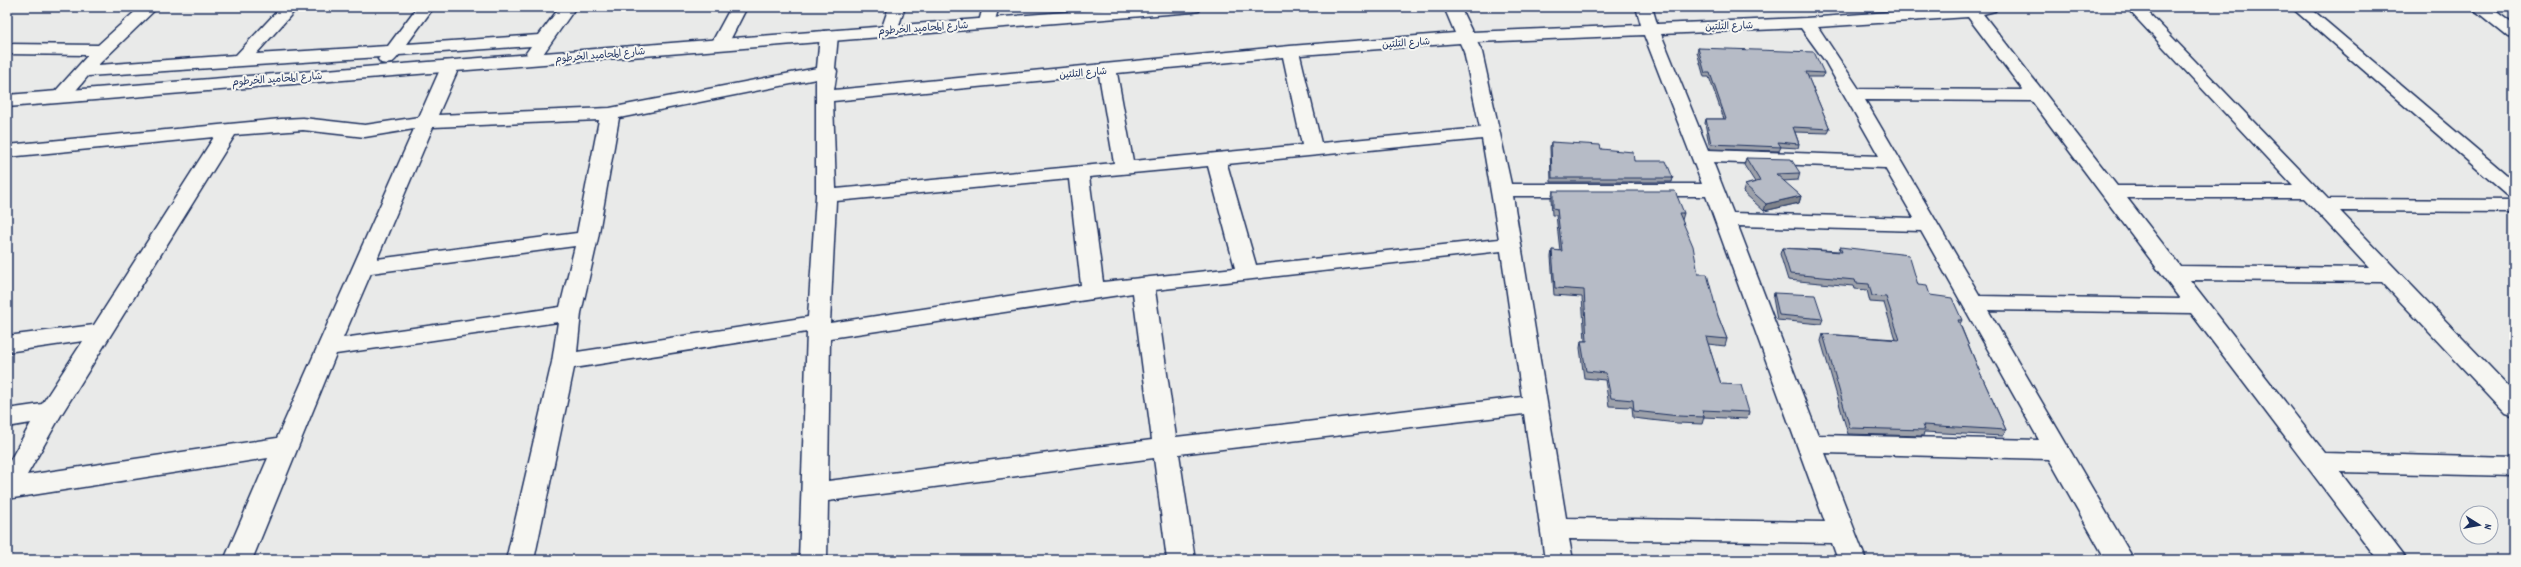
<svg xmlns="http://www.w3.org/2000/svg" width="2521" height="567" font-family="Dekko,'Playpen Sans Arabic',sans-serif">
	<rect width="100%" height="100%" fill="#e9eae9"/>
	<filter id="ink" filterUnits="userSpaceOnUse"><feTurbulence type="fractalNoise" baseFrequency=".025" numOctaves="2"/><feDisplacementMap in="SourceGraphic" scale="8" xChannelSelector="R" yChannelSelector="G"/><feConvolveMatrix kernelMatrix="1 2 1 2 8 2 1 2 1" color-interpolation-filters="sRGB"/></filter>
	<g filter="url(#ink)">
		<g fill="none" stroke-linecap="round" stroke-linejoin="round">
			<defs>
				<g id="street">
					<path d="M 140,7 L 158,7 L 98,65 L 236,55 L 281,7 L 298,7 L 256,54 L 388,46 L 417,7 L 434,7 L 407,44 L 539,35 L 560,7 L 576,7 L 541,57 L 529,57 L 526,53 L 531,46 L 399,55 C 393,63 390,65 381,63 L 378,59 L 380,57 L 88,76 C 78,87 69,104 54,100 L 51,96 L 88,55 L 7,54 L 7,44 L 98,45 Z"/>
					<path d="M 731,7 L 747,7 L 726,48 L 714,48 L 711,44 Z"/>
					<path d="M 889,7 L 905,7 L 896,34 L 884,34 L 881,30 Z"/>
					<path d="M 983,7 L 999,7 L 993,26 L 981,26 L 979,22 Z"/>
					<path d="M 1444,7 L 1460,7 L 1472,32 L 1641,25 L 1636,7 L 1652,7 L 1657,24 L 1806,18 L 1961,7 L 1997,7 L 1995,11 L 1983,14 L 2117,186 L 2293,186 L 2126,7 L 2143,7 L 2328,199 L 2514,200 L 2514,212 L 2340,211 L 2514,392 L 2514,416 L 2505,413 L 2382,282 L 2190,280 L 2325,453 L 2514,458 L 2514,476 L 2340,472 L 2407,560 L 2378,560 L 2191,313 L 1988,310 L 2134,560 L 2106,560 L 2049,459 L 1825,453 L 1866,560 L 1838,560 L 1832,543 L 1569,539 L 1573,560 L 1545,560 L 1524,414 L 1179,454 L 1195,560 L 1167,560 L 1154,458 L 828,501 L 827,560 L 799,560 L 807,332 L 574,368 L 534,560 L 506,560 L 552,362 L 558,322 L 336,354 L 252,560 L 224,560 L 268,458 L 7,499 L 7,466 L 31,423 L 7,427 L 7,409 L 42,404 L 83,341 L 7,352 L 7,336 L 94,325 L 214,137 L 7,157 L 7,145 L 281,119 L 303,118 L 365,125 L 419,117 L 442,65 L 445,61 L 457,61 L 460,65 L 438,115 L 610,108 L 817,68 L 820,35 L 823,31 L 835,31 L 838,35 L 835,68 L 837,71 L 834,90 L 1290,46 L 1455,33 ZM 1968,17 L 2023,90 L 1859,89 L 1818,27 ZM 1801,28 L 1825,61 L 1879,156 L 1708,150 L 1661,34 ZM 1644,35 L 1702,184 L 1511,184 L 1482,52 L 1477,42 ZM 1460,43 L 1464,52 L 1480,128 L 1321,143 L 1300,55 ZM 1283,57 L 1302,145 L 1133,161 L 1117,73 ZM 1099,75 L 1114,163 L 836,189 L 833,101 ZM 816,79 L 816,196 L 808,317 L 577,352 L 581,313 L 598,238 L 619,118 ZM 1865,100 L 2032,101 L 2180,299 L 1980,296 ZM 599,120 L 577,233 L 377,259 L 433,127 ZM 414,129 L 277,438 L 27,475 L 61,415 L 235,135 L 303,130 L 365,137 ZM 1482,139 L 1499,239 L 1256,265 L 1227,164 ZM 1713,162 L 1885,168 L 1914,218 L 1733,213 ZM 1208,166 L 1235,268 L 1103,282 L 1089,177 ZM 1069,179 L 1081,285 L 830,323 L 836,201 ZM 1513,196 L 1706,196 L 1825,522 L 1566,518 ZM 2127,198 L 2304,198 L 2369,268 L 2180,266 ZM 1738,226 L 1921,231 L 2039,440 L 1818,435 ZM 575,246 L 560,307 L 343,338 L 371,273 ZM 1501,251 L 1522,397 L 1176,437 L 1155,290 ZM 1133,293 L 1152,440 L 828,481 L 830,338 Z"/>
					<path d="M 2291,7 L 2309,7 L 2514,181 L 2514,197 L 2507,195 Z"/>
					<path d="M 2471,7 L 2490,7 L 2514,25 L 2514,38 L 2508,37 Z"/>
				</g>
				<path id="secondary" d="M 1130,7 L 1201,7 L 1199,11 L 1193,12 L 7,107 L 7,95 Z"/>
			</defs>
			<use href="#street" stroke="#1b2f5e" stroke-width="3"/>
			<use href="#secondary" stroke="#1b2f5e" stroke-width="3"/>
			<use href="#street" fill="#f6f6f2" fill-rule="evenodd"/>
			<use href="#secondary" fill="#f6f6f2" fill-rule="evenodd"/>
		</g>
		<g fill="#9da1aa" stroke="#1b2f5e">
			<path d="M 1698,48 L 1824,73 L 1823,77 L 1808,77 L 1830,129 L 1828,133 L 1795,132 L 1799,144 L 1798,148 L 1781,147 L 1779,151 L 1710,149 L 1705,123 L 1706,119 L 1724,119 L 1709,77 L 1704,77 L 1697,52 Z"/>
			<path d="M 1551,142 L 1601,149 L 1634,161 L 1673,178 L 1672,182 L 1551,182 L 1550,147 Z"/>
			<path d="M 1746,158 L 1800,173 L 1798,180 L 1783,181 L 1801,196 L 1799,203 L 1764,211 L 1743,192 L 1745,185 L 1755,182 L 1744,165 Z"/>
			<path d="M 1553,191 L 1684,213 L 1682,220 L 1698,274 L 1718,316 L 1727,339 L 1725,346 L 1708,344 L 1721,384 L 1749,412 L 1747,419 L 1704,417 L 1702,424 L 1677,423 L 1633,418 L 1632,407 L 1609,406 L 1605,380 L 1584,378 L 1580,348 L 1581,341 L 1585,341 L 1582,297 L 1554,295 L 1551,257 L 1552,250 L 1560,251 L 1556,215 L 1552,215 L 1551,198 Z"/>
			<path d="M 1840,247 L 1918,285 L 1930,295 L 1962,320 L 1960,324 L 1978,368 L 2006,430 L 2003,436 L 1924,432 L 1923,436 L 1848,434 L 1821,341 L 1823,334 L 1895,339 L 1884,303 L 1870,302 L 1867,290 L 1854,289 L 1853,286 L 1788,280 L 1780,254 L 1782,248 L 1839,251 Z"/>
			<path d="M 1774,293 L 1823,319 L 1821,324 L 1777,320 L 1773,298 Z"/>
		</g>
		<path fill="#7f838b" stroke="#1b2f5e" d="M 1801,196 L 1799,203 L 1764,211 L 1766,204 Z"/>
		<g fill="#b6bbc6" stroke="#1b2f5e">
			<path d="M 1698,48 L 1814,52 L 1824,73 L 1806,72 L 1830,129 L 1793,127 L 1799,144 L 1778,142 L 1781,147 L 1711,144 L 1706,119 L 1726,119 L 1710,73 L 1705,73 Z"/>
			<path d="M 1551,142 L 1600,145 L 1601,149 L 1633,152 L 1634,161 L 1666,161 L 1673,178 L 1552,178 Z"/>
			<path d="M 1746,158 L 1791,159 L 1800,173 L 1776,174 L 1801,196 L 1766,204 L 1745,185 L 1760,181 Z"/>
			<path d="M 1553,191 L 1675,191 L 1684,213 L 1679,213 L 1693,246 L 1698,274 L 1707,274 L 1718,316 L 1727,339 L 1706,337 L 1721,384 L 1741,385 L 1749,412 L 1702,410 L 1704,417 L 1679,416 L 1634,411 L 1633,400 L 1611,398 L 1606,373 L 1586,371 L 1581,341 L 1587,341 L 1584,290 L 1555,288 L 1552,250 L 1562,251 L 1557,209 L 1553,208 Z"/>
			<path d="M 1840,247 L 1909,255 L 1918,285 L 1927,286 L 1930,295 L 1952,298 L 1962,320 L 1958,320 L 1978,368 L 2006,430 L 1923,425 L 1925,430 L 1850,428 L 1823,334 L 1900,340 L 1886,297 L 1872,296 L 1869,284 L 1856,283 L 1855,280 L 1790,274 L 1782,248 L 1842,252 Z"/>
			<path d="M 1774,293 L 1815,295 L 1823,319 L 1779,315 Z"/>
		</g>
	</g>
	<g text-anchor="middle" stroke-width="4" stroke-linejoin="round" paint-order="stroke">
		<g font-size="10" fill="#1b2f5e" stroke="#f6f6f2">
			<text transform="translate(1729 25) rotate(-2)" y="4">شارع التلتين</text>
			<text transform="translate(923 27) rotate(-4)" y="4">شارع المحاميد الخرطوم</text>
			<text transform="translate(1406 42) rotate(-4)" y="4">شارع التلتين</text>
			<text transform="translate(600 54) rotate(-5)" y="4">شارع المحاميد الخرطوم</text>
			<text transform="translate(1083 72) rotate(-5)" y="4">شارع التلتين</text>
			<text transform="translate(277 78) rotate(-4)" y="4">شارع المحاميد الخرطوم</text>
		</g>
	</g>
	<rect width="2521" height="567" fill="none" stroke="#f6f6f2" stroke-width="24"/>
	<rect x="12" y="12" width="2497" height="543" fill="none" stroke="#1b2f5e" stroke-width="1.5" filter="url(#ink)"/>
	<g transform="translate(2479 525) rotate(101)"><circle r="19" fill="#f6f6f2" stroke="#9ea6b7"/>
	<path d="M0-3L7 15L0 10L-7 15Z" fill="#1b2f5e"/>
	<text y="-6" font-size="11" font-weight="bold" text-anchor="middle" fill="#1b2f5e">N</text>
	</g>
</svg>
